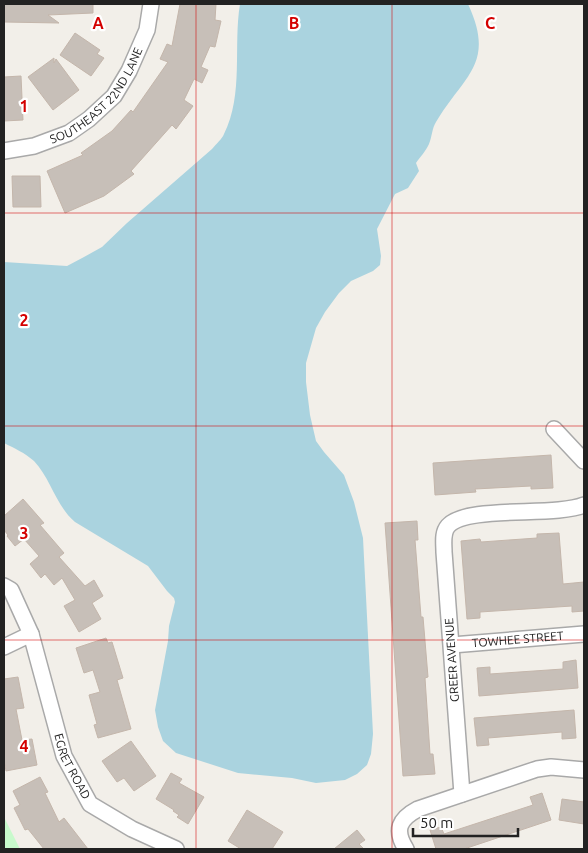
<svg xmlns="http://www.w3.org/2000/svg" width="588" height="853" font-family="Ubuntu,sans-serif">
	<rect width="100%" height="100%" fill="#f2efe9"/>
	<path fill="#c8facc" d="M 4,817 L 20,849 L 4,849 Z"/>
	<path fill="#aad3df" d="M 240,4 L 468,4 C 496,64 464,75 436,122 C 432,128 432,137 429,144 C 426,151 420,157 416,163 L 419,171 L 408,188 L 395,194 L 377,229 L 381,256 L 380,265 L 373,271 L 351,281 L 339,293 L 325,312 L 316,328 L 306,363 L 306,382 L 310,415 L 316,441 L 324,452 L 344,475 L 354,502 L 363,538 L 373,734 L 371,754 L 367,765 L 357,774 L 345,780 L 316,783 L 292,778 L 238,773 L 176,753 L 163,741 L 158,727 L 155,710 L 168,641 L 169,626 L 175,602 L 174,598 L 167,591 L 148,566 L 75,522 C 56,506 51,479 34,461 C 25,453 14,448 4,443 L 4,262 L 67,266 L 84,257 L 102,247 L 127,223 L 212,149 C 216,144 222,139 224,134 C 244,94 233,46 240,4 Z"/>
	<g fill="#c7bfb8" stroke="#c4b6ab">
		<path d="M 4,4 L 93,4 L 93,13 L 48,15 L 59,23 L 4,22 Z"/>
		<path d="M 180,4 L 216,4 L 215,20 L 221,21 L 215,47 L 210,46 L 201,67 L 208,70 L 202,83 L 194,79 L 184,100 L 193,106 L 176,129 L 172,125 L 131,171 L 134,174 L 104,196 L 65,213 L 47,171 L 83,155 L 81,153 L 112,131 L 131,110 L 133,112 L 168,62 L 160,59 L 167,44 L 172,46 Z"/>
		<path d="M 75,33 L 100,50 L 97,54 L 104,58 L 91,76 L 60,55 Z"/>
		<path d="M 54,58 L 54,63 L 56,59 L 79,90 L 53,110 L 28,77 Z"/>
		<path d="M 21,76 L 23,120 L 4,121 L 4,77 Z"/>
		<path d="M 12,176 L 40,176 L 41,207 L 13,207 Z"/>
		<path d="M 551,455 L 553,488 L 531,489 L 531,486 L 475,489 L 476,492 L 435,495 L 433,463 Z"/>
		<path d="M 23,499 L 44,523 L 40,525 L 64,553 L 59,557 L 85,586 L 94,580 L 103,596 L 92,603 L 101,619 L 79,632 L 64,606 L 75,600 L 62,578 L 54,585 L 45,574 L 41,578 L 30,564 L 39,556 L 24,539 L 15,546 L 7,536 L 8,535 L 4,530 L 4,516 Z"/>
		<path d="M 417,521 L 418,540 L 415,540 L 421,617 L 423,617 L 428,677 L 425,678 L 430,754 L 433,754 L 435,774 L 403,776 L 385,523 Z"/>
		<path d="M 559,533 L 563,584 L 584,582 L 584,611 L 572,612 L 572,606 L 480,612 L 480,618 L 467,619 L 461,541 L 480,539 L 481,542 L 537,538 L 537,534 Z"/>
		<path d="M 106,638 L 108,643 L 112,642 L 123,678 L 117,680 L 131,729 L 98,738 L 94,725 L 97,724 L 89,695 L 100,692 L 93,670 L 84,673 L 76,648 Z"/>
		<path d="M 576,660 L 578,688 L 479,696 L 477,668 L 490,667 L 490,674 L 563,669 L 563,662 Z"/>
		<path d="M 18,677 L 24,708 L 16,709 L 22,740 L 32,739 L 37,765 L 6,771 L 4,760 L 4,679 Z"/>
		<path d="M 574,710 L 576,738 L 562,739 L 562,732 L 488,738 L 489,745 L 477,746 L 474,718 Z"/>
		<path d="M 131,741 L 156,776 L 134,791 L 124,778 L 117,782 L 102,761 Z"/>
		<path d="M 171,773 L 182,779 L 179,783 L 204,797 L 188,824 L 177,817 L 179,815 L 173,811 L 174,810 L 156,799 Z"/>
		<path d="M 40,777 L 48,792 L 45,793 L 59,822 L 64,818 L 88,849 L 44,849 L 28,829 L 25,830 L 14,808 L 20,805 L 13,791 Z"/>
		<path d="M 542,793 L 551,820 L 464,849 L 436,849 L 430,830 L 441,827 L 444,834 L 533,805 L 530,797 Z"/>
		<path d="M 562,799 L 584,802 L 584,824 L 559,820 Z"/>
		<path d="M 247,810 L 283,832 L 272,849 L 241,849 L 228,841 Z"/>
		<path d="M 357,830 L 365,840 L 359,844 L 364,849 L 334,849 Z"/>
	</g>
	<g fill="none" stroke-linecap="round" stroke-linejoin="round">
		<defs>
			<g id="street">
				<path id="s1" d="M 4,151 L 34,146 L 69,133 L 89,119 L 114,96 L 129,71 L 147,30 L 151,4"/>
				<path d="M 554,429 L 584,461"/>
				<path d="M 4,586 L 11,590 L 31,634 L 4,647"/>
				<path id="s2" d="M 31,634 L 64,756 L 90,804 L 132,829 L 176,849"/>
				<path id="s3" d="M 452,645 L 584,634"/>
				<path d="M 462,794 L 444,552 C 444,543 442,533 448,526 C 466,505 555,517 584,505"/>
				<path d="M 406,849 C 394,830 399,819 418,809 L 537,769 L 551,767 L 584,770"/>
			</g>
		</defs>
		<use href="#street" stroke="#a9a9a9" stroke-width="18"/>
		<use href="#street" stroke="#fff" stroke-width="15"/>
	</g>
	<path fill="none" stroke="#d40000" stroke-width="1" stroke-opacity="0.55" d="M 196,4 L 196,849M 392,4 L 392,849M 4,213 L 584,213M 4,426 L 584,426M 4,640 L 584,640"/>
	<g text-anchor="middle" stroke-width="4.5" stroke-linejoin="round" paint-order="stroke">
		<g font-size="12" fill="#222" stroke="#fff">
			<text dy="4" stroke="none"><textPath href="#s1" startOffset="114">SOUTHEAST 22ND LANE</textPath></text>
			<text dy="4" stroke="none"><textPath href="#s3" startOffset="66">TOWHEE STREET</textPath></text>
			<text transform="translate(452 660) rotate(-94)" y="4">GREER AVENUE</text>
			<text dy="4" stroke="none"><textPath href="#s2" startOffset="139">EGRET ROAD</textPath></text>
		</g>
	</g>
	<g font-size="16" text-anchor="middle" font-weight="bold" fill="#d40000" stroke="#fff" stroke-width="4.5" stroke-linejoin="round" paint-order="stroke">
		<text x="98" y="29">A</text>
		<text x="294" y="29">B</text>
		<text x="490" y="29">C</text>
		<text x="24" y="112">1</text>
		<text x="24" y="326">2</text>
		<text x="24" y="539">3</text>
		<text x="24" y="752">4</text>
	</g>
	<rect width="588" height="853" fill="none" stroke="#222222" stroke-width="10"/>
	<path d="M413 828v8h105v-8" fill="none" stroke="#222222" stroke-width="2.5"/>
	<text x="420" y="828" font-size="15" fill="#222222" stroke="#ffffff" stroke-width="4" paint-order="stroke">50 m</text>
</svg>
